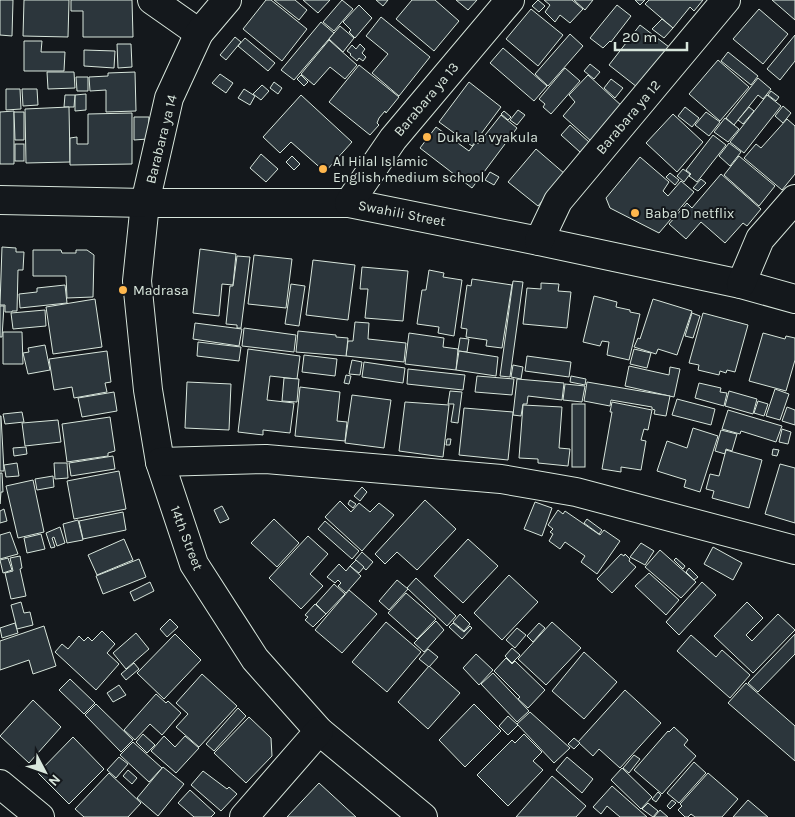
<svg xmlns="http://www.w3.org/2000/svg" width="795" height="817" font-family="Karla,sans-serif">
	<rect width="100%" height="100%" fill="#14181c"/>
	<g fill="#2c363c" stroke="#d8e6dc">
		<path d="M 0,0 L 13,0 L 12,36 L 0,35 Z"/>
		<path d="M 24,0 L 69,0 L 68,37 L 23,36 Z"/>
		<path d="M 71,0 L 132,0 L 133,37 L 83,37 L 83,11 L 71,11 Z"/>
		<path d="M 266,0 L 271,0 L 307,29 L 282,61 L 243,29 Z"/>
		<path d="M 274,0 L 295,0 L 307,10 L 299,20 Z"/>
		<path d="M 303,0 L 330,0 L 318,13 Z"/>
		<path d="M 342,0 L 353,9 L 334,31 L 323,22 Z"/>
		<path d="M 376,0 L 388,0 L 383,6 Z"/>
		<path d="M 412,0 L 435,0 L 459,21 L 434,51 L 396,19 Z"/>
		<path d="M 456,0 L 477,0 L 468,10 Z"/>
		<path d="M 538,0 L 545,6 L 539,12 L 532,6 Z"/>
		<path d="M 544,0 L 572,0 L 583,9 L 570,23 L 560,15 L 555,22 L 545,12 L 550,5 Z"/>
		<path d="M 574,0 L 593,0 L 585,10 Z"/>
		<path d="M 635,0 L 645,0 L 640,5 Z"/>
		<path d="M 649,0 L 703,0 L 694,11 L 690,7 L 673,28 L 645,4 Z"/>
		<path d="M 772,0 L 795,0 L 795,20 Z"/>
		<path d="M 359,5 L 372,18 L 355,38 L 349,32 L 351,30 L 343,22 Z"/>
		<path d="M 617,5 L 631,16 L 611,42 L 610,41 L 603,48 L 590,38 Z"/>
		<path d="M 531,9 L 563,35 L 538,66 L 506,39 Z"/>
		<path d="M 759,9 L 788,34 L 763,64 L 733,39 Z"/>
		<path d="M 381,17 L 430,57 L 399,96 L 372,73 L 388,54 L 366,36 Z"/>
		<path d="M 662,19 L 673,28 L 664,38 L 652,29 Z"/>
		<path d="M 321,22 L 334,33 L 294,80 L 281,70 Z"/>
		<path d="M 640,25 L 669,47 L 637,87 L 609,65 Z"/>
		<path d="M 340,26 L 354,38 L 343,52 L 329,39 Z"/>
		<path d="M 570,34 L 583,46 L 548,86 L 535,74 Z"/>
		<path d="M 795,35 L 795,61 L 780,80 L 767,69 Z"/>
		<path d="M 235,37 L 241,42 L 226,60 L 220,55 Z"/>
		<path d="M 245,38 L 275,63 L 268,71 L 238,46 Z"/>
		<path d="M 329,40 L 357,65 L 345,79 L 330,67 L 314,85 L 301,74 Z"/>
		<path d="M 24,41 L 42,41 L 41,52 L 65,52 L 64,71 L 24,71 Z"/>
		<path d="M 117,44 L 131,44 L 132,67 L 118,68 Z"/>
		<path d="M 360,44 L 365,49 L 362,53 L 366,57 L 363,61 L 359,58 L 357,61 L 350,55 L 351,54 L 347,51 L 352,45 L 356,49 Z"/>
		<path d="M 503,48 L 547,86 L 534,101 L 490,63 Z"/>
		<path d="M 84,50 L 115,51 L 114,68 L 84,66 Z"/>
		<path d="M 728,52 L 758,76 L 751,85 L 721,61 Z"/>
		<path d="M 718,60 L 749,87 L 720,121 L 689,94 Z"/>
		<path d="M 590,64 L 600,72 L 594,79 L 584,71 Z"/>
		<path d="M 359,65 L 399,97 L 386,113 L 385,111 L 379,118 L 377,123 L 379,125 L 370,135 L 329,102 Z"/>
		<path d="M 565,68 L 580,81 L 551,114 L 543,107 L 545,104 L 539,99 Z"/>
		<path d="M 47,72 L 74,72 L 75,88 L 48,89 Z"/>
		<path d="M 135,72 L 136,111 L 106,112 L 106,90 L 90,91 L 89,77 L 108,76 L 108,73 Z"/>
		<path d="M 220,74 L 233,83 L 226,93 L 212,83 Z"/>
		<path d="M 301,75 L 308,82 L 304,86 L 297,79 Z"/>
		<path d="M 588,75 L 623,107 L 592,142 L 563,116 L 575,102 L 569,95 Z"/>
		<path d="M 76,77 L 88,77 L 88,91 L 77,91 Z"/>
		<path d="M 758,78 L 771,89 L 763,99 L 758,95 L 734,125 L 726,118 Z"/>
		<path d="M 611,79 L 623,88 L 615,98 L 604,88 Z"/>
		<path d="M 274,82 L 282,88 L 278,94 L 270,88 Z"/>
		<path d="M 469,82 L 501,107 L 472,146 L 439,122 Z"/>
		<path d="M 262,85 L 269,91 L 261,100 L 253,94 Z"/>
		<path d="M 6,89 L 20,89 L 21,109 L 6,110 Z"/>
		<path d="M 22,89 L 37,89 L 38,105 L 23,106 Z"/>
		<path d="M 244,89 L 255,96 L 250,105 L 238,98 Z"/>
		<path d="M 771,91 L 779,97 L 776,101 L 768,95 Z"/>
		<path d="M 86,94 L 86,110 L 75,111 L 75,95 Z"/>
		<path d="M 65,95 L 75,95 L 74,107 L 64,107 Z"/>
		<path d="M 301,95 L 352,142 L 325,172 L 291,142 L 280,153 L 263,137 Z"/>
		<path d="M 767,95 L 781,106 L 744,153 L 730,142 Z"/>
		<path d="M 783,106 L 791,113 L 783,123 L 775,116 Z"/>
		<path d="M 69,107 L 70,162 L 26,163 L 25,109 Z"/>
		<path d="M 685,107 L 699,118 L 692,127 L 678,116 Z"/>
		<path d="M 749,107 L 754,111 L 743,124 L 738,120 Z"/>
		<path d="M 518,110 L 525,115 L 517,125 L 510,120 Z"/>
		<path d="M 14,111 L 14,164 L 0,164 L 0,112 Z"/>
		<path d="M 504,111 L 511,117 L 508,120 L 501,114 Z"/>
		<path d="M 14,112 L 24,112 L 24,140 L 15,140 Z"/>
		<path d="M 706,112 L 720,122 L 709,136 L 695,125 Z"/>
		<path d="M 132,113 L 132,164 L 70,165 L 70,138 L 77,137 L 77,144 L 88,144 L 88,114 Z"/>
		<path d="M 673,114 L 703,142 L 677,172 L 646,143 Z"/>
		<path d="M 501,115 L 517,128 L 472,188 L 420,148 L 436,127 L 469,151 L 476,142 L 478,144 Z"/>
		<path d="M 134,117 L 149,117 L 148,139 L 134,140 Z"/>
		<path d="M 725,118 L 739,129 L 728,142 L 714,132 Z"/>
		<path d="M 787,119 L 795,126 L 795,174 L 782,190 L 744,158 L 756,144 L 761,148 Z"/>
		<path d="M 570,125 L 589,142 L 580,152 L 561,135 Z"/>
		<path d="M 713,135 L 726,145 L 697,182 L 689,176 L 691,174 L 686,170 Z"/>
		<path d="M 729,143 L 741,152 L 730,166 L 719,156 Z"/>
		<rect x="15" y="144" width="9" height="17"/>
		<path d="M 536,149 L 565,174 L 538,206 L 508,182 Z"/>
		<path d="M 261,154 L 278,169 L 266,182 L 250,168 Z"/>
		<path d="M 292,156 L 300,164 L 294,170 L 286,162 Z"/>
		<path d="M 739,156 L 775,186 L 759,206 L 724,175 Z"/>
		<path d="M 640,157 L 669,182 L 663,191 L 668,196 L 681,181 L 694,192 L 659,233 L 610,208 L 606,198 Z"/>
		<path d="M 683,169 L 690,174 L 684,182 L 677,176 Z"/>
		<path d="M 490,172 L 499,177 L 494,185 L 485,180 Z"/>
		<path d="M 670,173 L 679,180 L 675,185 L 666,177 Z"/>
		<path d="M 721,174 L 761,209 L 747,226 L 743,223 L 725,243 L 701,222 L 686,239 L 669,224 L 687,203 L 692,208 Z"/>
		<path d="M 701,179 L 706,183 L 698,191 L 693,188 Z"/>
		<path d="M 2,247 L 16,248 L 16,252 L 24,252 L 23,270 L 18,270 L 17,311 L 12,311 L 12,312 L 5,312 L 5,305 L 0,305 Z"/>
		<path d="M 200,249 L 236,254 L 233,285 L 222,284 L 219,316 L 193,313 Z"/>
		<path d="M 33,250 L 61,250 L 62,253 L 76,253 L 76,250 L 87,250 L 94,255 L 93,297 L 67,298 L 66,276 L 33,276 Z"/>
		<path d="M 254,255 L 292,259 L 286,308 L 248,304 Z"/>
		<path d="M 237,256 L 250,257 L 241,328 L 237,328 L 237,325 L 226,324 L 230,286 L 233,286 Z"/>
		<path d="M 313,260 L 355,265 L 348,320 L 306,315 Z"/>
		<path d="M 362,267 L 408,271 L 403,321 L 365,318 L 368,289 L 360,289 Z"/>
		<path d="M 429,270 L 444,273 L 443,277 L 462,280 L 454,336 L 438,333 L 439,327 L 417,324 L 422,290 L 426,290 Z"/>
		<path d="M 472,279 L 512,285 L 502,348 L 486,346 L 487,340 L 466,337 L 467,329 L 461,328 L 467,285 L 471,286 Z"/>
		<path d="M 513,281 L 523,282 L 510,377 L 500,376 Z"/>
		<path d="M 541,283 L 559,284 L 558,291 L 571,292 L 567,328 L 523,324 L 527,288 L 541,289 Z"/>
		<path d="M 291,284 L 305,286 L 299,326 L 285,324 Z"/>
		<path d="M 65,285 L 67,303 L 20,308 L 19,294 L 37,292 L 37,288 Z"/>
		<path d="M 594,296 L 617,302 L 616,307 L 630,310 L 630,312 L 640,314 L 629,360 L 607,355 L 609,342 L 602,341 L 600,346 L 583,342 Z"/>
		<path d="M 95,299 L 102,347 L 53,354 L 46,307 Z"/>
		<path d="M 653,299 L 692,311 L 677,355 L 658,349 L 656,354 L 634,347 L 638,338 L 640,339 Z"/>
		<path d="M 0,306 L 4,306 L 2,337 L 0,337 Z"/>
		<path d="M 45,310 L 46,326 L 13,329 L 11,313 Z"/>
		<path d="M 692,313 L 700,316 L 693,338 L 685,336 Z"/>
		<path d="M 703,313 L 748,325 L 735,372 L 727,370 L 726,373 L 720,371 L 719,375 L 698,370 L 699,365 L 689,363 Z"/>
		<path d="M 355,322 L 369,323 L 368,339 L 406,343 L 404,362 L 346,356 L 348,341 L 353,341 Z"/>
		<path d="M 195,323 L 242,329 L 239,346 L 193,339 Z"/>
		<path d="M 244,328 L 296,335 L 294,352 L 242,346 Z"/>
		<path d="M 298,331 L 336,335 L 336,337 L 348,338 L 346,356 L 296,352 Z"/>
		<path d="M 3,332 L 22,332 L 23,364 L 3,364 Z"/>
		<path d="M 409,333 L 444,338 L 443,347 L 458,349 L 456,370 L 405,364 Z"/>
		<path d="M 763,333 L 785,339 L 786,336 L 795,338 L 795,360 L 786,391 L 749,381 Z"/>
		<path d="M 460,338 L 469,339 L 467,352 L 458,351 Z"/>
		<path d="M 198,342 L 241,347 L 239,361 L 197,356 Z"/>
		<path d="M 45,345 L 50,370 L 28,374 L 23,353 L 29,352 L 28,348 Z"/>
		<path d="M 248,349 L 300,356 L 297,379 L 270,376 L 267,400 L 294,403 L 290,433 L 263,430 L 263,435 L 238,432 Z"/>
		<path d="M 634,349 L 651,353 L 647,368 L 630,364 Z"/>
		<path d="M 107,351 L 111,382 L 105,383 L 107,392 L 74,398 L 72,387 L 54,390 L 49,359 Z"/>
		<path d="M 459,351 L 498,357 L 496,376 L 456,370 Z"/>
		<path d="M 304,355 L 337,359 L 335,376 L 302,372 Z"/>
		<path d="M 527,356 L 571,362 L 569,377 L 525,371 Z"/>
		<path d="M 352,360 L 362,362 L 360,375 L 349,374 Z"/>
		<path d="M 364,362 L 405,368 L 403,383 L 362,377 Z"/>
		<path d="M 513,365 L 523,367 L 521,379 L 511,377 Z"/>
		<path d="M 629,366 L 669,375 L 670,367 L 680,369 L 674,397 L 625,386 Z"/>
		<path d="M 408,369 L 465,375 L 463,390 L 407,384 Z"/>
		<path d="M 346,375 L 351,376 L 349,384 L 344,383 Z"/>
		<path d="M 477,376 L 514,379 L 512,395 L 475,392 Z"/>
		<path d="M 571,376 L 586,379 L 585,385 L 570,382 Z"/>
		<path d="M 284,378 L 299,379 L 297,402 L 282,401 Z"/>
		<path d="M 517,379 L 564,383 L 562,400 L 528,396 L 527,404 L 523,404 L 521,416 L 513,415 Z"/>
		<path d="M 187,382 L 231,384 L 229,430 L 185,428 Z"/>
		<path d="M 587,382 L 670,396 L 666,416 L 654,414 L 655,410 L 652,409 L 652,407 L 611,400 L 610,406 L 584,401 Z"/>
		<path d="M 699,383 L 721,388 L 720,392 L 727,393 L 724,406 L 695,398 Z"/>
		<path d="M 565,384 L 585,386 L 582,402 L 563,400 Z"/>
		<path d="M 300,387 L 340,392 L 337,421 L 347,422 L 345,441 L 295,436 Z"/>
		<path d="M 775,389 L 789,394 L 780,420 L 766,416 Z"/>
		<path d="M 450,391 L 462,392 L 458,423 L 451,422 L 454,404 L 448,404 Z"/>
		<path d="M 729,391 L 757,399 L 753,414 L 725,406 Z"/>
		<path d="M 114,392 L 117,411 L 82,417 L 78,398 Z"/>
		<path d="M 352,395 L 391,400 L 384,448 L 345,443 Z"/>
		<path d="M 677,399 L 715,409 L 711,425 L 672,415 Z"/>
		<path d="M 758,401 L 768,404 L 764,416 L 754,413 Z"/>
		<path d="M 405,402 L 449,405 L 443,457 L 399,451 Z"/>
		<path d="M 612,402 L 652,410 L 648,430 L 644,429 L 641,440 L 646,441 L 641,470 L 621,467 L 621,472 L 602,469 L 612,412 L 610,412 Z"/>
		<rect x="572" y="404" width="13" height="63"/>
		<path d="M 523,405 L 562,407 L 559,448 L 570,449 L 568,466 L 538,463 L 538,459 L 519,458 Z"/>
		<path d="M 787,407 L 795,410 L 795,425 L 782,421 Z"/>
		<path d="M 464,408 L 513,412 L 508,460 L 459,455 Z"/>
		<path d="M 728,410 L 782,426 L 776,442 L 741,431 L 740,434 L 722,429 Z"/>
		<path d="M 22,412 L 24,422 L 5,424 L 3,414 Z"/>
		<path d="M 0,416 L 1,416 L 4,471 L 0,471 Z"/>
		<path d="M 110,417 L 115,451 L 108,453 L 108,456 L 67,462 L 62,424 Z"/>
		<path d="M 58,420 L 61,442 L 25,446 L 22,423 Z"/>
		<path d="M 693,428 L 718,436 L 700,492 L 684,487 L 686,480 L 657,471 L 667,441 L 687,448 Z"/>
		<path d="M 782,429 L 791,432 L 788,444 L 779,442 Z"/>
		<path d="M 721,430 L 737,434 L 732,451 L 726,449 L 725,454 L 715,451 Z"/>
		<path d="M 447,439 L 451,439 L 450,445 L 446,445 Z"/>
		<path d="M 26,447 L 27,454 L 14,456 L 13,448 Z"/>
		<path d="M 773,449 L 779,450 L 777,456 L 772,455 Z"/>
		<path d="M 726,450 L 762,460 L 749,508 L 712,498 L 714,491 L 706,489 L 710,474 L 719,476 Z"/>
		<path d="M 113,456 L 115,469 L 71,476 L 69,463 Z"/>
		<path d="M 17,463 L 19,476 L 6,477 L 4,465 Z"/>
		<path d="M 54,463 L 67,463 L 68,478 L 55,479 Z"/>
		<path d="M 780,464 L 795,468 L 795,523 L 765,514 Z"/>
		<path d="M 119,471 L 126,509 L 74,519 L 67,481 Z"/>
		<path d="M 0,473 L 2,473 L 3,492 L 1,492 L 0,504 Z"/>
		<path d="M 53,476 L 54,487 L 37,490 L 35,479 Z"/>
		<path d="M 33,480 L 44,532 L 18,538 L 6,486 Z"/>
		<path d="M 362,487 L 367,492 L 360,501 L 354,496 Z"/>
		<path d="M 350,500 L 356,504 L 353,508 L 348,504 Z"/>
		<path d="M 425,500 L 456,529 L 417,570 L 397,552 L 385,564 L 375,554 Z"/>
		<path d="M 340,501 L 351,512 L 359,503 L 370,512 L 379,503 L 394,515 L 362,551 L 325,517 Z"/>
		<path d="M 535,502 L 552,508 L 542,536 L 524,529 Z"/>
		<path d="M 222,506 L 229,519 L 220,523 L 214,510 Z"/>
		<path d="M 4,509 L 7,521 L 0,523 L 0,511 Z"/>
		<path d="M 558,510 L 563,514 L 565,511 L 600,535 L 604,530 L 620,541 L 597,574 L 581,562 L 585,556 L 565,542 L 560,549 L 549,541 L 553,534 L 550,532 L 553,529 L 548,525 Z"/>
		<path d="M 123,512 L 126,530 L 83,539 L 79,521 Z"/>
		<path d="M 274,519 L 299,543 L 277,567 L 251,543 Z"/>
		<path d="M 587,519 L 602,530 L 599,534 L 584,523 Z"/>
		<path d="M 78,520 L 83,540 L 67,543 L 63,524 Z"/>
		<path d="M 325,521 L 359,551 L 352,559 L 318,529 Z"/>
		<path d="M 60,527 L 65,543 L 57,546 L 54,537 L 52,538 L 55,547 L 51,548 L 46,533 Z"/>
		<path d="M 10,532 L 18,554 L 0,559 L 0,535 Z"/>
		<path d="M 41,534 L 45,549 L 27,553 L 24,538 Z"/>
		<path d="M 308,536 L 328,554 L 310,574 L 323,586 L 301,609 L 269,578 Z"/>
		<path d="M 124,539 L 133,560 L 97,575 L 88,555 Z"/>
		<path d="M 468,539 L 498,566 L 463,603 L 434,576 Z"/>
		<path d="M 641,543 L 654,551 L 645,565 L 630,557 Z"/>
		<path d="M 713,547 L 742,563 L 733,580 L 704,564 Z"/>
		<path d="M 660,550 L 696,582 L 681,598 L 645,567 Z"/>
		<path d="M 362,552 L 373,562 L 366,570 L 355,560 Z"/>
		<path d="M 621,554 L 624,556 L 625,554 L 630,559 L 629,561 L 636,567 L 612,593 L 597,579 Z"/>
		<path d="M 20,556 L 22,568 L 20,569 L 26,596 L 11,599 L 5,573 L 13,571 L 10,558 Z"/>
		<path d="M 8,558 L 12,570 L 3,573 L 0,560 Z"/>
		<path d="M 676,558 L 685,566 L 683,569 L 674,560 Z"/>
		<path d="M 139,559 L 146,577 L 103,594 L 96,576 Z"/>
		<path d="M 356,560 L 364,567 L 359,573 L 350,566 Z"/>
		<path d="M 339,564 L 346,571 L 350,566 L 361,576 L 346,593 L 338,586 L 341,583 L 338,580 L 335,583 L 327,577 Z"/>
		<path d="M 689,568 L 698,577 L 694,580 L 686,572 Z"/>
		<path d="M 649,573 L 679,600 L 666,615 L 635,586 Z"/>
		<path d="M 509,575 L 538,602 L 502,640 L 474,613 Z"/>
		<path d="M 416,578 L 456,616 L 447,626 L 407,588 Z"/>
		<path d="M 397,580 L 408,589 L 389,610 L 379,601 Z"/>
		<path d="M 150,582 L 154,591 L 134,601 L 130,592 Z"/>
		<path d="M 702,582 L 716,595 L 679,635 L 666,622 Z"/>
		<path d="M 334,584 L 345,594 L 326,614 L 316,604 Z"/>
		<path d="M 349,590 L 377,614 L 342,653 L 315,630 Z"/>
		<path d="M 406,593 L 436,619 L 417,639 L 388,613 Z"/>
		<path d="M 21,602 L 24,613 L 30,612 L 33,625 L 17,629 L 11,605 Z"/>
		<path d="M 747,602 L 763,618 L 746,635 L 752,641 L 778,614 L 795,630 L 753,673 L 714,636 Z"/>
		<path d="M 315,604 L 326,614 L 313,627 L 305,620 L 308,617 L 305,615 Z"/>
		<path d="M 460,614 L 470,624 L 464,631 L 453,622 Z"/>
		<path d="M 170,619 L 178,627 L 167,637 L 160,629 Z"/>
		<path d="M 436,621 L 444,630 L 424,652 L 414,643 Z"/>
		<path d="M 386,622 L 421,652 L 387,692 L 352,662 Z"/>
		<path d="M 552,622 L 581,648 L 546,685 L 518,659 Z"/>
		<path d="M 15,623 L 18,633 L 2,638 L 0,628 Z"/>
		<path d="M 453,623 L 464,632 L 470,626 L 472,628 L 462,639 L 449,627 Z"/>
		<path d="M 539,623 L 545,628 L 533,642 L 527,636 Z"/>
		<path d="M 44,626 L 56,666 L 33,674 L 29,660 L 0,670 L 0,641 Z"/>
		<path d="M 517,628 L 526,635 L 515,648 L 506,640 Z"/>
		<path d="M 102,631 L 115,644 L 107,653 L 119,664 L 96,690 L 55,652 L 62,644 L 68,649 L 79,636 L 84,641 L 88,637 L 92,641 Z"/>
		<path d="M 136,633 L 149,649 L 126,669 L 113,653 Z"/>
		<path d="M 175,634 L 201,660 L 164,699 L 137,673 Z"/>
		<path d="M 795,634 L 795,654 L 758,692 L 748,683 Z"/>
		<path d="M 691,635 L 716,657 L 722,650 L 750,675 L 730,698 L 677,651 Z"/>
		<path d="M 512,648 L 520,655 L 512,663 L 505,656 Z"/>
		<path d="M 428,649 L 438,657 L 429,667 L 419,659 Z"/>
		<path d="M 584,652 L 617,682 L 584,719 L 552,691 Z"/>
		<path d="M 476,654 L 493,670 L 479,685 L 463,668 Z"/>
		<path d="M 506,658 L 512,664 L 515,661 L 545,690 L 528,708 L 518,699 L 520,697 L 494,671 Z"/>
		<path d="M 134,663 L 139,669 L 126,680 L 121,674 Z"/>
		<path d="M 429,666 L 460,693 L 428,729 L 398,702 Z"/>
		<path d="M 493,673 L 529,711 L 517,722 L 481,684 Z"/>
		<path d="M 202,674 L 237,706 L 199,747 L 176,727 L 188,714 L 176,703 Z"/>
		<path d="M 70,679 L 95,703 L 84,714 L 59,690 Z"/>
		<path d="M 746,683 L 795,726 L 795,761 L 728,703 Z"/>
		<path d="M 119,685 L 126,695 L 113,702 L 107,693 Z"/>
		<path d="M 625,690 L 661,723 L 620,768 L 599,749 L 593,756 L 578,742 Z"/>
		<path d="M 156,694 L 166,703 L 168,701 L 181,713 L 162,735 L 150,724 L 135,740 L 124,730 Z"/>
		<path d="M 33,700 L 61,727 L 29,763 L 0,736 Z"/>
		<path d="M 96,704 L 133,740 L 121,752 L 85,715 Z"/>
		<path d="M 474,704 L 501,731 L 465,767 L 439,740 Z"/>
		<path d="M 238,708 L 246,716 L 214,751 L 206,744 Z"/>
		<path d="M 530,712 L 570,748 L 554,763 L 517,724 Z"/>
		<path d="M 508,716 L 518,725 L 508,735 L 499,726 Z"/>
		<path d="M 249,717 L 271,738 L 272,756 L 246,783 L 214,753 Z"/>
		<path d="M 674,727 L 688,740 L 684,745 L 696,756 L 662,794 L 634,770 L 668,731 L 669,732 Z"/>
		<path d="M 143,734 L 155,745 L 147,753 L 136,742 Z"/>
		<path d="M 524,734 L 542,752 L 533,761 L 543,770 L 508,806 L 477,775 L 512,740 L 515,743 Z"/>
		<path d="M 164,736 L 175,747 L 185,736 L 199,748 L 176,773 L 151,751 Z"/>
		<path d="M 73,737 L 104,769 L 69,804 L 38,773 Z"/>
		<path d="M 574,738 L 580,743 L 574,749 L 568,744 Z"/>
		<path d="M 133,742 L 162,768 L 149,782 L 120,755 Z"/>
		<path d="M 634,755 L 640,759 L 629,773 L 623,768 Z"/>
		<path d="M 119,757 L 128,764 L 116,778 L 107,770 Z"/>
		<path d="M 567,757 L 593,779 L 582,793 L 556,770 Z"/>
		<path d="M 694,762 L 706,773 L 679,803 L 667,793 Z"/>
		<path d="M 163,767 L 184,784 L 158,816 L 137,798 Z"/>
		<path d="M 622,768 L 652,797 L 641,809 L 611,780 Z"/>
		<path d="M 128,770 L 137,778 L 132,784 L 123,776 Z"/>
		<path d="M 203,771 L 227,789 L 229,787 L 237,794 L 221,811 L 191,785 Z"/>
		<path d="M 109,773 L 141,803 L 128,817 L 84,817 L 75,809 Z"/>
		<path d="M 708,773 L 738,799 L 722,817 L 695,817 L 691,814 L 688,817 L 685,817 L 678,810 L 682,806 L 680,804 Z"/>
		<path d="M 552,776 L 586,806 L 576,817 L 516,817 Z"/>
		<path d="M 319,783 L 356,817 L 287,817 Z"/>
		<path d="M 612,786 L 647,817 L 620,817 L 607,806 L 601,814 L 593,807 Z"/>
		<path d="M 190,790 L 215,813 L 211,817 L 194,817 L 178,803 Z"/>
		<path d="M 658,792 L 661,795 L 656,802 L 652,799 Z"/>
		<path d="M 672,800 L 676,803 L 670,809 L 667,806 Z"/>
		<path d="M 748,800 L 768,817 L 733,817 Z"/>
		<path d="M 648,803 L 658,811 L 653,817 L 642,809 Z"/>
		<path d="M 660,810 L 668,817 L 654,817 Z"/>
	</g>
	<g fill="none" stroke-linecap="round" stroke-linejoin="round">
		<defs>
			<g id="minor">
				<path d="M 152,0 L 199,33"/>
				<path d="M 227,0 L 199,33 L 169,98 L 145,203 L 137,281 L 148,390 L 160,462 L 194,564 L 255,659 L 319,731 L 423,817"/>
				<path d="M 0,200 L 145,203 L 349,203 L 539,241 L 741,284 L 795,299"/>
				<path d="M 349,203 L 393,139 L 510,0"/>
				<path d="M 539,241 L 558,201 L 726,0"/>
				<path d="M 741,284 L 760,239 L 795,199"/>
				<path d="M 160,462 L 266,459 L 501,479 L 576,492 L 795,550"/>
				<path d="M 0,784 L 40,817"/>
				<path d="M 244,817 L 319,731"/>
			</g>
		</defs>
		<use href="#minor" stroke="#d8e6dc" stroke-width="30"/>
		<use href="#minor" stroke="#14181c" stroke-width="28"/>
	</g>
	<g fill="#ffb74d" stroke="#14181c" stroke-width="2">
		<circle cx="427" cy="137" r="5"/>
		<circle cx="323" cy="169" r="5"/>
		<circle cx="635" cy="213" r="5"/>
		<circle cx="123" cy="290" r="5"/>
	</g>
	<g text-anchor="middle" stroke-width="4" stroke-linejoin="round" paint-order="stroke">
		<g font-size="14" fill="#d8e6dc" stroke="#14181c">
			<text transform="translate(426 99) rotate(-50)" y="5">Barabara ya 13</text>
			<text transform="translate(628 117) rotate(-50)" y="5">Barabara ya 12</text>
			<text transform="translate(161 139) rotate(-76)" y="5">Barabara ya 14</text>
			<text transform="translate(402 213) rotate(11)" y="5">Swahili Street</text>
			<text transform="translate(187 538) rotate(69)" y="5">14th Street</text>
		</g>
		<g font-size="14" fill="#d8e6dc" stroke="#14181c" text-anchor="start">
			<text x="437" y="142">Duka la vyakula</text>
			<text x="333" y="166">Al Hilal Islamic<tspan x="333" dy="16">English medium school</tspan></text>
			<text x="645" y="218">Baba D netflix</text>
			<text x="133" y="295">Madrasa</text>
		</g>
	</g>
	<g transform="translate(45 772) rotate(131)" stroke="#14181c" stroke-width="4" paint-order="stroke">
	<path d="M0-4L9 19L0 12L-9 19Z" fill="#d8e6dc"/>
	<text y="-8" font-size="14" font-weight="bold" text-anchor="middle" fill="#d8e6dc">N</text>
	</g>
	<path d="M615 42v8h72v-8" fill="none" stroke="#d8e6dc" stroke-width="2.5"/>
	<text x="622" y="42" font-size="15" fill="#d8e6dc" stroke="#14181c" stroke-width="4" paint-order="stroke">20 m</text>
</svg>
